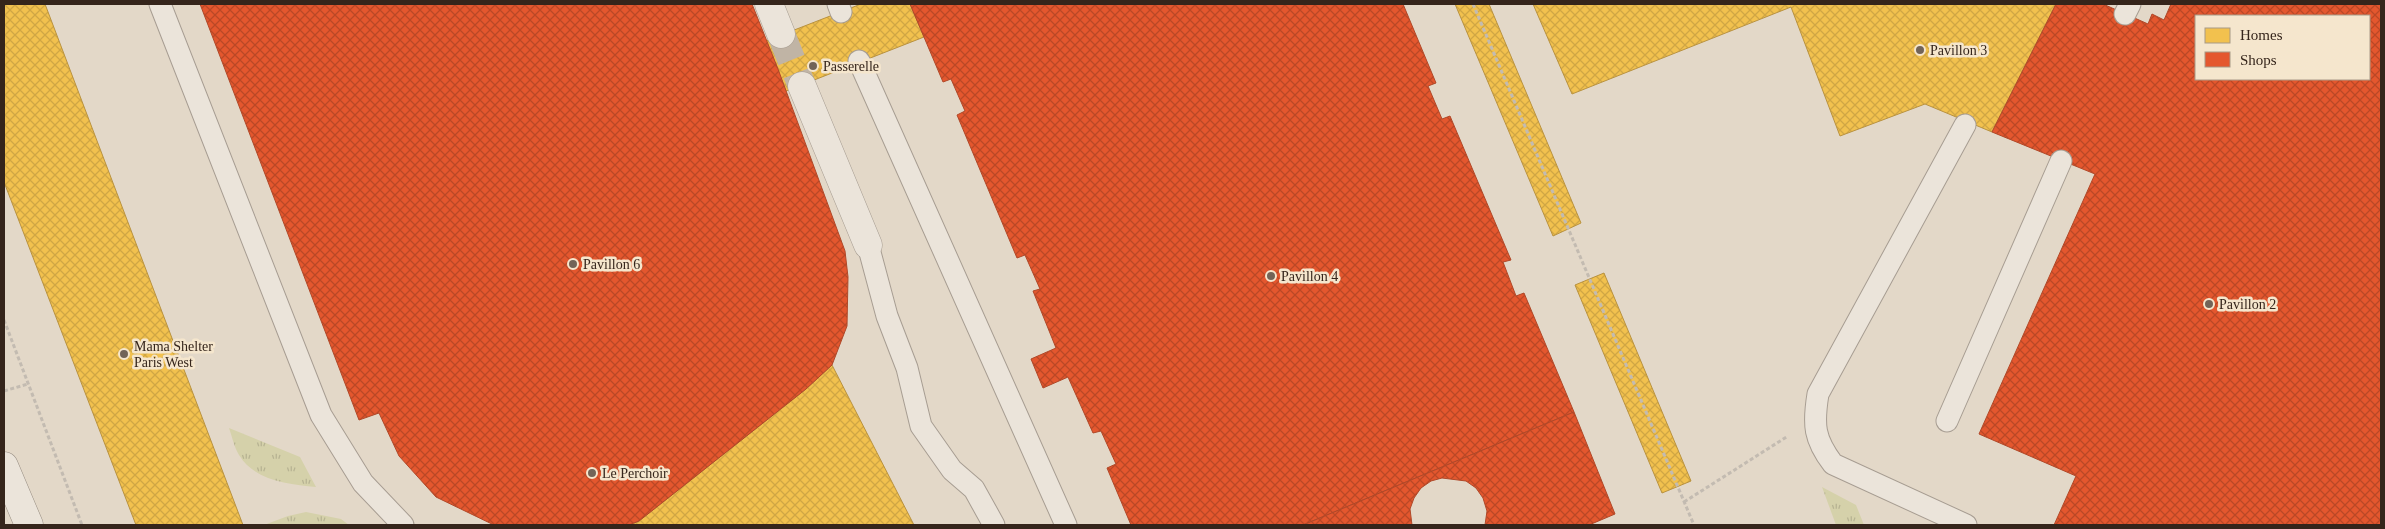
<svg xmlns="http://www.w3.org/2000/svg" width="2385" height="529" font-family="Georgia,serif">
	<defs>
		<pattern id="grass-tufts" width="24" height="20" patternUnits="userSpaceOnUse" patternTransform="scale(1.25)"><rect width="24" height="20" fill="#d5d1aa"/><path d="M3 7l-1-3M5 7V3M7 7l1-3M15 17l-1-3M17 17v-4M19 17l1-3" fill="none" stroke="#b7b392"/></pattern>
		<pattern id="homes-cross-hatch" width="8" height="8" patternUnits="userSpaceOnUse" patternTransform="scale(1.25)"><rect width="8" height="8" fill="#f2c14e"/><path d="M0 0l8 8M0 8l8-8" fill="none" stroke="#d0a644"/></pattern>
		<pattern id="shops-cross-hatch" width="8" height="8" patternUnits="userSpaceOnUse" patternTransform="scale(1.25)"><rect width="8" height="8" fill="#e4572e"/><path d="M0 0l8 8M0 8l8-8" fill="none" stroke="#ba4826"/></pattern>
	</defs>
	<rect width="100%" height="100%" fill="#e3d8c8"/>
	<g fill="url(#grass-tufts)">
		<path d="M 229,428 L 300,457 L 316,487 C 288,484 255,481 239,455 C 234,447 232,436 229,428 Z"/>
		<path d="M 1822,487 L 1856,505 L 1864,525 L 1836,525 Z"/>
		<path d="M 306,512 L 341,519 L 349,525 L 264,525 L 288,516 Z"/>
	</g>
	<g fill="url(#homes-cross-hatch)" stroke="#b9923f">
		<path d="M 4,4 L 45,4 L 243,525 L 136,525 L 4,182 Z"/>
		<path d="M 861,4 L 910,4 L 924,37 L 786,91 L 766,41 Z"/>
		<path d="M 1455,4 L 1489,4 L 1581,223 L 1553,236 Z"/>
		<path d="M 1533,4 L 2056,4 L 1992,132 L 1925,104 L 1840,136 L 1791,7 L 1572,94 Z"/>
		<path d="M 1604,273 L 1691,481 L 1662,493 L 1575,285 Z"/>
		<path d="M 832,365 L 914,525 L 629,525 L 639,521 L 806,389 Z"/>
	</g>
	<g fill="url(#shops-cross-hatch)" stroke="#b04828" fill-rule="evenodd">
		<path d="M 200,4 L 752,4 L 778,69 L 845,251 L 848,277 L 847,326 L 832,365 L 806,389 L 639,521 L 629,525 L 494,525 L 436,497 L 399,456 L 379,413 L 359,420 Z"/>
		<path d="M 910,4 L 1403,4 L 1436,83 L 1428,86 L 1442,119 L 1450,116 L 1511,260 L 1503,262 L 1516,296 L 1524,293 L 1574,412 L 1303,525 L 1131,525 L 1107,468 L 1116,464 L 1101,431 L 1093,433 L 1068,377 L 1043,388 L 1031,359 L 1056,348 L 1033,291 L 1040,289 L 1025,255 L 1017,258 L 957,115 L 965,111 L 951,79 L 943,82 Z"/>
		<path d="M 2056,4 L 2103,4 L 2148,24 L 2152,14 L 2164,20 L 2171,4 L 2381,4 L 2381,525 L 2054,525 L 2076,476 L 1979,434 L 2095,174 L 1992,132 ZM 2196,16 L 2369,16 L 2369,79 L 2196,79 Z"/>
		<path d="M 1574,412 L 1615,514 L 1589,525 L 1485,525 L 1487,511 L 1483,498 L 1476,488 L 1466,481 L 1442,478 L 1431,481 L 1421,488 L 1414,498 L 1410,509 L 1412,525 L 1303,525 Z"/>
	</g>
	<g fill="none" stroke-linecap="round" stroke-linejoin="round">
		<path stroke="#c0b4a5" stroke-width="28" stroke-dasharray="28 14" stroke-linecap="butt" d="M 781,34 L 802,86"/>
		<defs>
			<g id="lane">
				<path d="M 160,4 L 321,415 L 363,483 L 403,525"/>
				<path d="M 838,4 L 841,12"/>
				<path d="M 2125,14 L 2130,4"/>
				<path d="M 859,61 L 1066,525"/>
				<path d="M 1965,125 L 1818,394 C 1813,425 1814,439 1833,464 L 1966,525"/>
				<path d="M 868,245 L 887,316 L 907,368 L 921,426 L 952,470 L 974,489 L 994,525"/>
				<path d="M 1947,421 L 2061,161"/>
			</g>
			<g id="street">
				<path d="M 769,4 L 781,34"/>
				<path d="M 802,86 L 868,245"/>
			</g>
			<path id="secondary" d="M 4,466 L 29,525"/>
		</defs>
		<use href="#lane" stroke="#a79d92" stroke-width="23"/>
		<use href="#street" stroke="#a79d92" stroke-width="29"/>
		<use href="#secondary" stroke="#978d82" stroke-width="29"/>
		<g stroke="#c3bbb1" stroke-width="3" stroke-dasharray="4 2.5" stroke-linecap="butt">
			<path d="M 1473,4 L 1694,525"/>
			<path d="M 4,320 L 82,525"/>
			<path d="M 4,391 L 28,384"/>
			<path d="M 1684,502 L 1788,436"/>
		</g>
		<use href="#lane" stroke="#ebe4da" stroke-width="21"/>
		<use href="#street" stroke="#ebe4da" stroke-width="28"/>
		<use href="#secondary" stroke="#ebe4da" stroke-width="28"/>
	</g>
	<g fill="#726458" stroke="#f5e6cd" stroke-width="2">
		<circle cx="1920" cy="50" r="5"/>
		<circle cx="813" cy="66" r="5"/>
		<circle cx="573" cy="264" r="5"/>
		<circle cx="1271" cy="276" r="5"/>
		<circle cx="2209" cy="304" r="5"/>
		<circle cx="124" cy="354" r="5"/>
		<circle cx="592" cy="473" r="5"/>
	</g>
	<g text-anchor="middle" stroke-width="5" stroke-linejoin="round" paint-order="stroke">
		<g font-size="14" fill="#35251b" stroke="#f5e6cd" text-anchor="start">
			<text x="1930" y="55">Pavillon 3</text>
			<text x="823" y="71">Passerelle</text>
			<text x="583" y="269">Pavillon 6</text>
			<text x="1281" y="281">Pavillon 4</text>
			<text x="2219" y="309">Pavillon 2</text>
			<text x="134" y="351">Mama Shelter<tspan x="134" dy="16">Paris West</tspan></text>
			<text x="602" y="478">Le Perchoir</text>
		</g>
	</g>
	<rect width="2385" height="529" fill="none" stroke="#35251b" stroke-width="10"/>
	<rect x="2195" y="15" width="175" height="65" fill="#f5e6cd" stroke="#a89986"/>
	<rect x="2205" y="28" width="25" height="15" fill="#f2c14e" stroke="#a89986"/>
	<text x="2240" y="40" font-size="15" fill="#35251b">Homes</text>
	<rect x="2205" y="52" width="25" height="15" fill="#e4572e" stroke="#a89986"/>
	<text x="2240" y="65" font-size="15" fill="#35251b">Shops</text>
</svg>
